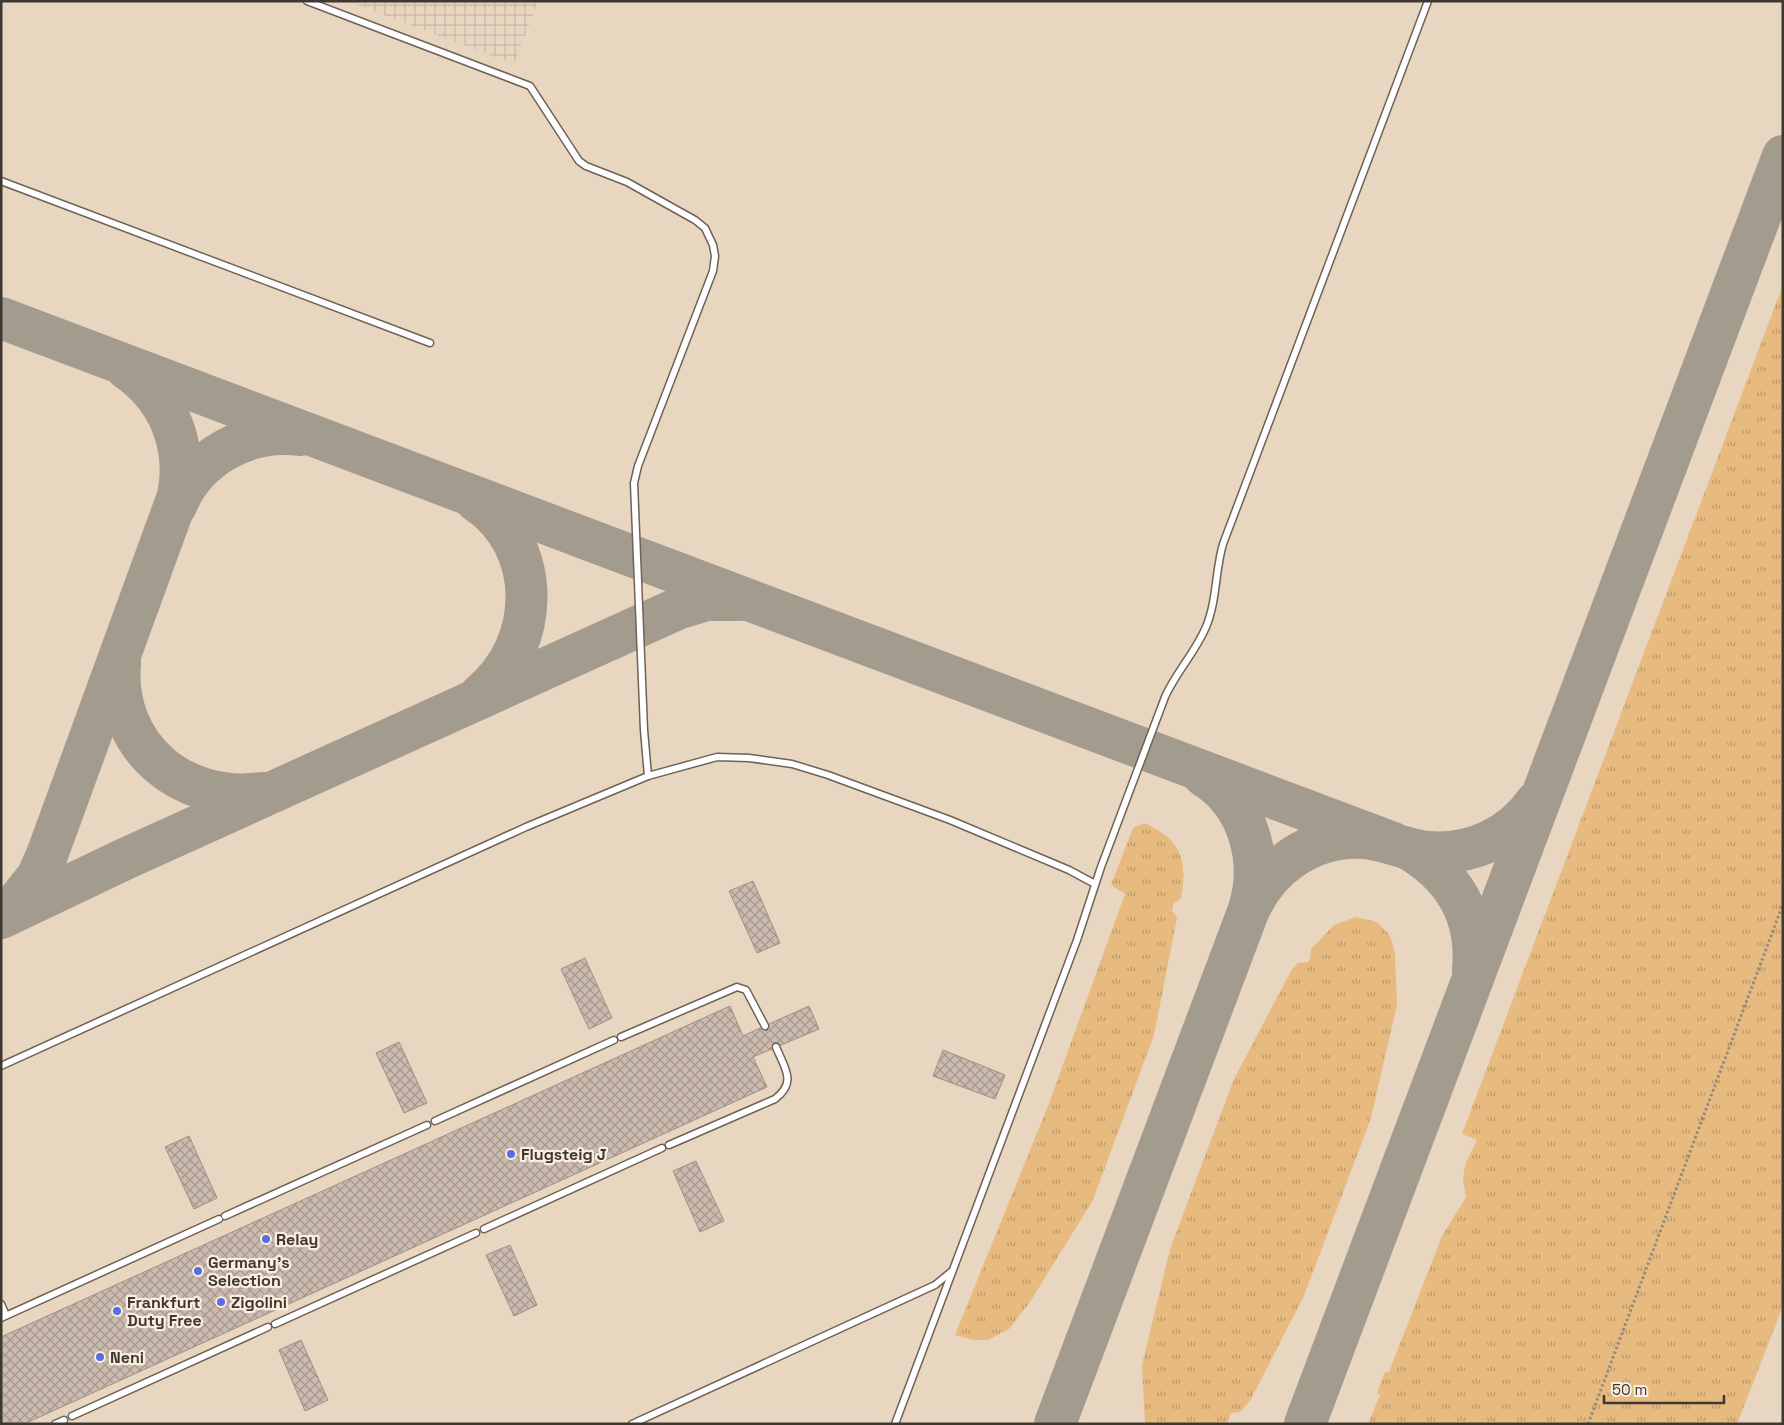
<svg xmlns="http://www.w3.org/2000/svg" width="1784" height="1425" font-family="'Space Grotesk',sans-serif">
	<defs>
		<pattern id="industrial-grid" width="8" height="8" patternUnits="userSpaceOnUse" patternTransform="scale(1.25)"><rect width="8" height="8" fill="#e8d6c0"/><path d="M0 4h8M4 0v8" fill="none" stroke="#c8b8a5"/></pattern>
		<pattern id="grass-tufts" width="24" height="20" patternUnits="userSpaceOnUse" patternTransform="scale(1.25)"><rect width="24" height="20" fill="#e7bb80"/><path d="M3 7l-1-3M5 7V3M7 7l1-3M15 17l-1-3M17 17v-4M19 17l1-3" fill="none" stroke="#bc9969"/></pattern>
		<pattern id="building-cross-hatch" width="8" height="8" patternUnits="userSpaceOnUse" patternTransform="scale(1.25)"><rect width="8" height="8" fill="#cbbaae"/><path d="M0 0l8 8M0 8l8-8" fill="none" stroke="#a6988e"/></pattern>
	</defs>
	<rect width="100%" height="100%" fill="#eee1d1"/>
	<rect fill="#e8d6c0" x="1" y="1" width="1782" height="1423"/>
	<path fill="url(#industrial-grid)" d="M 347,1 L 538,1 L 514,64 Z"/>
	<g fill="url(#grass-tufts)">
		<path d="M 1783,285 L 1783,1306 L 1737,1424 L 1368,1424 L 1380,1395 L 1377,1393 L 1385,1372 L 1389,1372 L 1442,1236 L 1466,1197 L 1463,1179 L 1466,1162 L 1477,1140 L 1462,1134 Z"/>
		<path d="M 1144,823 C 1181,839 1188,860 1181,898 L 1173,904 L 1172,910 L 1177,918 L 1154,1035 L 1093,1200 L 1030,1302 L 1009,1329 L 988,1340 L 973,1340 L 955,1335 L 1048,1106 L 1125,894 L 1111,885 L 1133,828 Z"/>
		<path d="M 1356,917 L 1376,922 L 1388,933 L 1392,941 L 1395,954 L 1397,1005 L 1371,1118 L 1304,1296 L 1250,1401 L 1240,1412 L 1231,1413 L 1227,1424 L 1145,1424 L 1142,1365 L 1170,1249 L 1234,1079 L 1292,969 L 1298,963 L 1308,962 L 1310,959 L 1311,949 L 1334,925 Z"/>
	</g>
	<g fill="none" stroke-linecap="round" stroke-linejoin="round">
		<g stroke="#a49b8f" stroke-width="42">
			<path d="M 1,318 L 1393,843"/>
			<path d="M 476,501 C 544,546 541,645 481,694"/>
			<path d="M 176,506 C 195,457 249,428 300,435"/>
			<path d="M 120,663 C 113,747 182,804 262,793"/>
			<path d="M 1204,776 C 1249,804 1264,861 1249,909"/>
			<path d="M 1405,847 C 1453,874 1478,914 1473,970"/>
			<path d="M 9,912 L 37,877 L 47,855 L 178,496 C 188,446 169,398 127,369"/>
			<path d="M 1,918 L 127,858 L 677,609 L 707,600 L 739,600"/>
			<path d="M 1055,1424 L 1248,912 C 1268,866 1313,834 1365,838 C 1386,840 1406,850 1427,852 C 1470,856 1512,837 1536,802"/>
			<path d="M 1305,1424 L 1783,156"/>
		</g>
	</g>
	<g fill="url(#building-cross-hatch)" stroke="#a09085">
		<path d="M 753,881 L 780,943 L 757,953 L 729,891 Z"/>
		<path d="M 585,958 L 612,1018 L 589,1029 L 561,969 Z"/>
		<path d="M 730,1006 L 743,1036 L 760,1028 L 767,1031 L 769,1024 L 809,1006 L 819,1029 L 781,1045 L 774,1042 L 772,1049 L 753,1057 L 767,1087 L 24,1424 L 1,1424 L 1,1337 Z"/>
		<path d="M 399,1042 L 427,1103 L 404,1113 L 376,1053 Z"/>
		<path d="M 943,1050 L 1005,1075 L 995,1099 L 933,1076 Z"/>
		<path d="M 189,1136 L 217,1198 L 194,1209 L 165,1147 Z"/>
		<path d="M 696,1161 L 724,1221 L 700,1232 L 673,1171 Z"/>
		<path d="M 510,1245 L 537,1305 L 514,1316 L 486,1255 Z"/>
		<path d="M 301,1340 L 328,1400 L 305,1411 L 279,1350 Z"/>
	</g>
	<g fill="none" stroke-linecap="round" stroke-linejoin="round">
		<defs>
			<g id="service">
				<path d="M 307,1 L 530,86 L 579,161 L 586,166 L 627,182 L 695,220 L 705,228 L 713,245 L 715,256 L 713,271 L 638,466 L 634,483 L 644,730 L 648,776"/>
				<path d="M 1,181 L 430,343"/>
				<path d="M 621,1037 L 737,987 L 746,990 L 765,1026"/>
				<path d="M 1,1066 L 526,827 L 648,776 L 717,757 L 749,758 L 792,764 L 828,775 L 950,820 L 1069,870 L 1095,884"/>
				<path d="M 435,1121 L 614,1040"/>
				<path d="M 669,1145 L 775,1099 C 797,1082 785,1069 776,1047"/>
				<path d="M 225,1216 L 427,1125"/>
				<path d="M 484,1229 L 662,1148"/>
				<path d="M 1,1304 L 6,1315"/>
				<path d="M 1,1318 L 219,1219"/>
				<path d="M 275,1324 L 476,1233"/>
				<path d="M 72,1416 L 268,1327"/>
				<path d="M 55,1424 L 64,1420"/>
				<path d="M 632,1424 L 935,1285 L 951,1272"/>
				<path d="M 895,1424 L 1077,940 L 1101,867 L 1165,697 C 1176,672 1195,653 1206,627 C 1217,601 1215,571 1223,544 L 1428,1"/>
			</g>
		</defs>
		<use href="#service" stroke="#6d6254" stroke-width="9"/>
		<path stroke="#938a7f" stroke-width="3" stroke-dasharray="2.5 2.5" stroke-linecap="butt" d="M 1588,1424 L 1783,904"/>
		<use href="#service" stroke="#fff" stroke-width="6"/>
	</g>
	<g fill="#5a6de4" stroke="#fbeede" stroke-width="2">
		<circle cx="511" cy="1154" r="5"/>
		<circle cx="266" cy="1239" r="5"/>
		<circle cx="198" cy="1271" r="5"/>
		<circle cx="221" cy="1302" r="5"/>
		<circle cx="117" cy="1311" r="5"/>
		<circle cx="100" cy="1357" r="5"/>
	</g>
	<g text-anchor="middle" stroke-width="4.5" stroke-linejoin="round" paint-order="stroke">
		<g font-size="16" font-weight="bold" fill="#3d3832" stroke="#fbeede" text-anchor="start">
			<text x="521" y="1160">Flugsteig J</text>
			<text x="276" y="1245">Relay</text>
			<text x="208" y="1268">Germany's<tspan x="208" dy="18">Selection</tspan></text>
			<text x="127" y="1308">Frankfurt<tspan x="127" dy="18">Duty Free</tspan></text>
			<text x="231" y="1308">Zigolini</text>
			<text x="110" y="1363">Neni</text>
		</g>
	</g>
	<rect width="1784" height="1425" fill="none" stroke="#3d3832" stroke-width="5"/>
	<path d="M1604 1395v8h120v-8" fill="none" stroke="#3d3832" stroke-width="2.5"/>
	<text x="1612" y="1395" font-size="15" fill="#3d3832" stroke="#fbeede" stroke-width="4" paint-order="stroke">50 m</text>
</svg>
